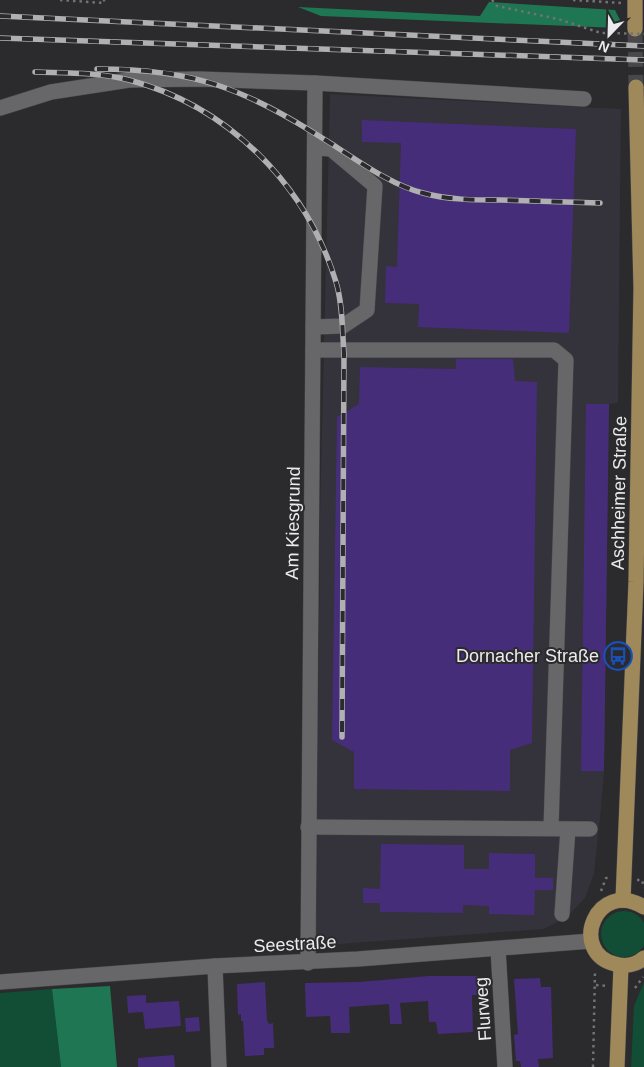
<svg xmlns="http://www.w3.org/2000/svg" width="644" height="1067" font-family="Arial,sans-serif">
	<rect width="100%" height="100%" fill="#2b2a2d"/>
	<path fill="#34323a" d="M 330,94 L 621,109 L 618,403 L 609,404 L 604,771 L 601,808 L 594,874 L 585,898 L 567,917 L 544,929 L 326,945 L 316,936 L 320,513 Z"/>
	<g fill="#124d35">
		<circle cx="624" cy="934" r="23"/>
		<path d="M 644,982 L 644,1067 L 631,1067 L 634,1006 Z"/>
		<path d="M 52,989 L 61,1067 L 0,1067 L 0,993 Z"/>
	</g>
	<g fill="#1f7653">
		<path d="M 489,2 L 615,10 L 622,24 L 618,28 L 321,16 L 298,7 L 480,16 Z"/>
		<path d="M 110,986 L 117,1067 L 61,1067 L 52,989 Z"/>
	</g>
	<g fill="#462d79">
		<path d="M 362,120 L 576,129 L 569,333 L 418,327 L 419,304 L 385,303 L 386,266 L 397,267 L 401,143 L 362,142 Z"/>
		<path d="M 456,359 L 513,359 L 515,381 L 537,382 L 532,743 L 510,750 L 510,791 L 354,789 L 354,752 L 332,740 L 337,417 L 359,404 L 360,367 L 456,369 Z"/>
		<path d="M 586,404 L 609,404 L 604,771 L 581,771 Z"/>
		<path d="M 381,844 L 464,845 L 464,869 L 489,869 L 489,853 L 535,854 L 535,878 L 553,878 L 553,890 L 535,890 L 534,915 L 489,914 L 489,906 L 463,905 L 463,913 L 380,912 L 380,903 L 363,903 L 363,888 L 380,889 Z"/>
		<path d="M 429,976 L 478,976 L 478,995 L 472,995 L 473,1032 L 438,1034 L 436,1022 L 429,1022 L 428,1001 L 400,1003 L 402,1024 L 390,1024 L 389,1004 L 349,1007 L 350,1033 L 331,1033 L 330,1016 L 306,1017 L 305,983 L 359,982 Z"/>
		<path d="M 540,978 L 541,987 L 551,987 L 553,1058 L 538,1059 L 539,1067 L 521,1067 L 520,1061 L 516,1061 L 514,1035 L 518,1034 L 514,979 Z"/>
		<path d="M 265,982 L 267,1020 L 269,1024 L 273,1023 L 274,1048 L 264,1048 L 264,1055 L 245,1056 L 243,1021 L 241,1021 L 241,1014 L 238,1015 L 237,984 Z"/>
		<path d="M 146,995 L 146,1003 L 179,1001 L 181,1026 L 145,1029 L 143,1012 L 128,1013 L 127,996 Z"/>
		<path d="M 199,1017 L 200,1031 L 186,1032 L 185,1018 Z"/>
		<path d="M 174,1055 L 175,1067 L 138,1067 L 138,1058 Z"/>
	</g>
	<g fill="none" stroke-linecap="round" stroke-linejoin="round">
		<path stroke="#48474a" stroke-width="15" stroke-dasharray="15 8" stroke-linecap="butt" d="M 635,29 L 636,87"/>
		<defs>
			<g id="minor">
				<path d="M 0,108 L 51,92 L 129,80 L 199,79 L 315,83 L 584,99"/>
				<path d="M 313,327 L 343,326 L 367,310 L 375,186 L 331,149 L 316,148"/>
				<path d="M 313,350 L 554,350 L 566,360 L 551,828"/>
				<path d="M 308,827 L 590,829"/>
				<path d="M 562,914 L 568,829"/>
				<path d="M 498,949 L 505,1067"/>
				<path d="M 308,963 L 315,83"/>
				<path d="M 215,966 L 219,1067"/>
				<path d="M 0,982 L 215,966 L 358,959 L 591,941"/>
			</g>
			<g id="major">
				<path d="M 635,0 L 635,29"/>
				<path d="M 623,900 L 636,582 L 641,288 L 636,87"/>
				<path d="M 644,907 C 596,878 568,952 615,964 C 625,967 636,965 644,958"/>
				<path d="M 617,1067 L 621,966"/>
			</g>
		</defs>
		<use href="#minor" stroke="#474749" stroke-width="16"/>
		<use href="#major" stroke="#474749" stroke-width="16"/>
		<g stroke="#737275" stroke-width="2.5" stroke-dasharray="2.5 4" stroke-linecap="butt">
			<path d="M 60,0 L 104,3 L 104,0"/>
			<path d="M 492,0 L 497,6 L 558,19 L 601,33 L 611,33"/>
			<path d="M 573,0 L 621,3"/>
			<path d="M 637,880 L 642,880 L 644,888"/>
			<path d="M 601,891 L 606,878 L 609,878"/>
			<path d="M 596,985 L 607,986"/>
			<path d="M 635,988 L 643,977"/>
			<path d="M 593,1067 L 595,971"/>
		</g>
		<use href="#minor" stroke="#676669" stroke-width="15"/>
		<use href="#major" stroke="#9f895a" stroke-width="15"/>
		<defs>
			<g id="rail">
				<path d="M 0,16 L 644,46"/>
				<path d="M 0,38 L 644,60"/>
				<path d="M 97,69 C 197,69 244,89 327,141 C 354,158 392,186 423,193 C 448,200 475,200 501,200 C 534,201 567,202 600,203"/>
				<path d="M 35,72 C 66,73 98,72 129,80 C 228,106 306,184 336,282 C 343,305 342,330 344,353 L 342,737"/>
			</g>
		</defs>
		<use href="#rail" stroke="#b0afb1" stroke-width="5.5"/>
		<use href="#rail" stroke="#2b2a2d" stroke-width="4" stroke-dasharray="11" stroke-linecap="butt"/>
		<path stroke="#737275" stroke-width="2.5" stroke-dasharray="2.5 4" stroke-linecap="butt" d="M 611,33 L 644,34"/>
	</g>
	<defs>
		<symbol id="bus-ring" viewBox="-11 -11 22 22"><circle r="9.5" fill="#2b2a2d" stroke="#1a4fb4" stroke-width="1.5"/><path d="M-5-6H5V4H4V6H2V4H-2V6H-4V4H-5ZM-3.5-4V0h7V-4ZM-3.5 1.2v1.5H-2V1.2ZM2 1.2v1.5H3.5V1.2Z" fill="#1a4fb4"/></symbol>
	</defs>
	<g fill-rule="evenodd">
		<use href="#bus-ring" x="602" y="640" width="32" height="32"/>
	</g>
	<g text-anchor="middle" stroke-width="4" stroke-linejoin="round" paint-order="stroke">
		<g font-size="18" fill="#ebeaec" stroke="#2b2a2d">
			<text transform="translate(619 493) rotate(-89)" y="6">Aschheimer Straße</text>
			<text transform="translate(293 523) rotate(-89)" y="6">Am Kiesgrund</text>
			<text transform="translate(295 944) rotate(-3)" y="6">Seestraße</text>
			<text transform="translate(483 1009) rotate(-94)" y="6">Flurweg</text>
		</g>
		<g font-size="18" fill="#ebeaec" stroke="#2b2a2d" text-anchor="end">
			<text x="599" y="662">Dornacher Straße</text>
		</g>
	</g>
	<g transform="translate(609 35) rotate(203)" stroke="#2b2a2d" stroke-width="4" paint-order="stroke">
	<path d="M0-4L9 19L0 12L-9 19Z" fill="#ebeaec"/>
	<text y="-8" font-size="14" font-weight="bold" text-anchor="middle" fill="#ebeaec">N</text>
	</g>
</svg>
